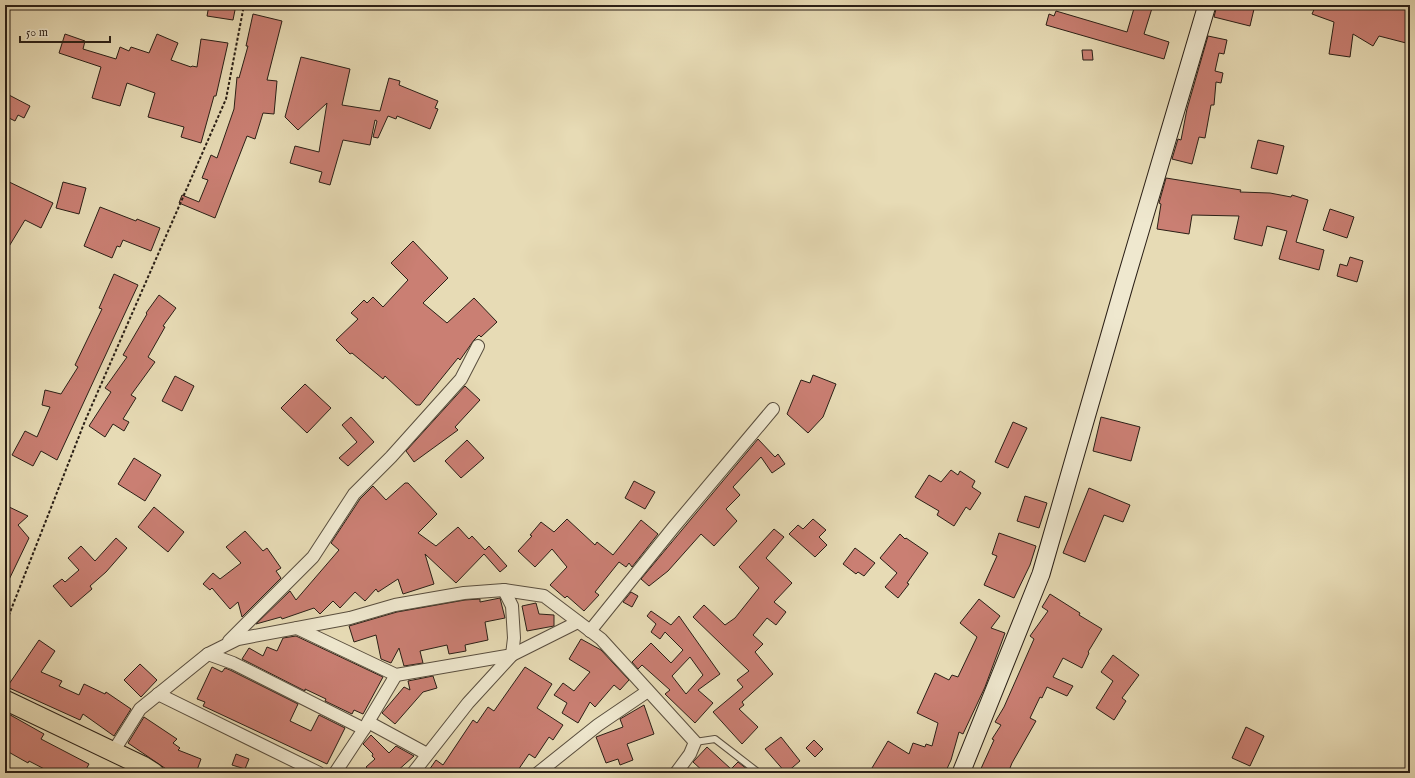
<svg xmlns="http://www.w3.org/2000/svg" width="1415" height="778" font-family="'IM FELL English',serif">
	<rect width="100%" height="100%" fill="#e7dbb5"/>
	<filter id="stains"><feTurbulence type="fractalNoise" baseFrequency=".005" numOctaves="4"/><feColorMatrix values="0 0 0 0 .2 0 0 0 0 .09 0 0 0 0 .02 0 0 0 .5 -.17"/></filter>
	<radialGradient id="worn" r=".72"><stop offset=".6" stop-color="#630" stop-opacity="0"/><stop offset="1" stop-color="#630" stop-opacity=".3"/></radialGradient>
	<g fill="#ca7f73" stroke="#2a1f16" fill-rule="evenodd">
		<path d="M 209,5 L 236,5 L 233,20 L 207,16 Z"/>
		<path d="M 1135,5 L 1153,5 L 1144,34 L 1169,42 L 1164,59 L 1046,25 L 1049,14 L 1054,16 L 1056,11 L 1127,32 Z"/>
		<path d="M 1217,5 L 1237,5 L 1254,9 L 1250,26 L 1214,17 Z"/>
		<path d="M 1316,5 L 1390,5 L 1410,10 L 1410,44 L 1379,36 L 1373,46 L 1353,34 L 1350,57 L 1329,54 L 1334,22 L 1312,14 Z"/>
		<path d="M 253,14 L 282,21 L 267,80 L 277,81 L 274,114 L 263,113 L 255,139 L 247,136 L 215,218 L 179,203 L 182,195 L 199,202 L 208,180 L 202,178 L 211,155 L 217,158 L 234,109 L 237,77 L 239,78 L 248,46 L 246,46 Z"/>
		<path d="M 65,34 L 85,41 L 83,49 L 116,59 L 120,47 L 129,51 L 131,47 L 149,53 L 157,34 L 178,43 L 171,60 L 191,67 L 192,66 L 197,67 L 201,39 L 228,43 L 216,96 L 214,96 L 201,143 L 181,137 L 184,127 L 148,117 L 155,93 L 127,83 L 120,106 L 92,98 L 101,67 L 59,53 Z"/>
		<path d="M 1208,36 L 1227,40 L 1224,54 L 1219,53 L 1215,71 L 1223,73 L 1221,83 L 1216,82 L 1214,105 L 1211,105 L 1205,138 L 1199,137 L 1192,164 L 1172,159 L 1178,139 L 1181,140 L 1187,109 Z"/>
		<path d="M 1082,50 L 1092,50 L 1093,60 L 1083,60 Z"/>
		<path d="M 301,57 L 350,69 L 342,105 L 380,111 L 389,78 L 400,81 L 399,85 L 438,101 L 435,108 L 438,109 L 430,129 L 397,116 L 396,119 L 388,116 L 378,138 L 373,137 L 377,121 L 375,120 L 370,145 L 343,140 L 330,185 L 319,182 L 322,172 L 290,163 L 295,146 L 319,152 L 327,103 L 298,130 L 285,117 Z"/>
		<path d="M 9,95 L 30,106 L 24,118 L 18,115 L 15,121 L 5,116 L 5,102 Z"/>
		<path d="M 1258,140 L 1284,146 L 1277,174 L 1251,168 Z"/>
		<path d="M 1166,178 L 1241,190 L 1240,192 L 1270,193 L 1291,197 L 1292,195 L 1308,200 L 1296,242 L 1324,250 L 1319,270 L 1279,259 L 1287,231 L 1267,226 L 1262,246 L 1234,239 L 1239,216 L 1192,215 L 1189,234 L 1157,229 L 1161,204 L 1159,203 Z"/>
		<path d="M 5,180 L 53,203 L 41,228 L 25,220 L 5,253 Z"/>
		<path d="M 63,182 L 86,188 L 79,214 L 56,208 Z"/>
		<path d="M 100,207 L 136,221 L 137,219 L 160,228 L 151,251 L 123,240 L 120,247 L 117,246 L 112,258 L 84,246 Z"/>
		<path d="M 1330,209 L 1354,217 L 1347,238 L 1323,230 Z"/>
		<path d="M 413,241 L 448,278 L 423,303 L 447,323 L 474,298 L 497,322 L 481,337 L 479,335 L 474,340 L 460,360 L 458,358 L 420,405 L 416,405 L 385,376 L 383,379 L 352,353 L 350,354 L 336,340 L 358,319 L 351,313 L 364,300 L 367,303 L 373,297 L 383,307 L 408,280 L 391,263 Z"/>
		<path d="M 1350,257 L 1363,261 L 1357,282 L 1337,276 L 1340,264 L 1347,266 Z"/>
		<path d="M 114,274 L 138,285 L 57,460 L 41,451 L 33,466 L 12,455 L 25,431 L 37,437 L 50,407 L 42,405 L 45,390 L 61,394 L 78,367 L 75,365 L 102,309 L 99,308 Z"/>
		<path d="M 159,295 L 176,308 L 163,326 L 165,327 L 148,357 L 155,362 L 131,395 L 136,398 L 123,419 L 129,422 L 124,431 L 113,424 L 105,437 L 89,426 L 111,392 L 105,388 L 127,357 L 123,355 L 147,314 L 146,313 Z"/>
		<path d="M 813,375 L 836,384 L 823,417 L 808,433 L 787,414 L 801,380 L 810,383 Z"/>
		<path d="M 175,376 L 194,386 L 182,411 L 162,401 Z"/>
		<path d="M 305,384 L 331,408 L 307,433 L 281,408 Z"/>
		<path d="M 465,386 L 480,400 L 455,427 L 458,430 L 414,462 L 406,451 Z"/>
		<path d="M 351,417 L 374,442 L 348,466 L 339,458 L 357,442 L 342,425 Z"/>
		<path d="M 1101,417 L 1140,427 L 1131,461 L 1093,451 Z"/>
		<path d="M 1013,422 L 1027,428 L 1008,468 L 995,462 Z"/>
		<path d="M 758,439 L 775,457 L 778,454 L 785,464 L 772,473 L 761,457 L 733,487 L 740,495 L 726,509 L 737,521 L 714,546 L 701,534 L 668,571 L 649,586 L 641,579 Z"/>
		<path d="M 467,440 L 484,458 L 461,478 L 445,461 Z"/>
		<path d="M 134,458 L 161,475 L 145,501 L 118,484 Z"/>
		<path d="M 951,470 L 958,475 L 960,471 L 975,481 L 972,487 L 981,493 L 970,510 L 966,507 L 954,526 L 937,515 L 939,511 L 915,497 L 929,475 L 941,482 Z"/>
		<path d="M 634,481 L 655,492 L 645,509 L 625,498 Z"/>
		<path d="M 405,483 L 408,483 L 437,514 L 418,533 L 436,546 L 458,527 L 469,539 L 472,536 L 485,550 L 489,546 L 507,566 L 500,572 L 484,554 L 456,583 L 425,554 L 434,584 L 403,594 L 398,579 L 378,592 L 376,589 L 365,601 L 355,592 L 340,608 L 333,601 L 320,614 L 314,608 L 282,619 L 281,617 L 256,624 L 290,591 L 296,600 L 339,550 L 331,543 L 360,499 L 373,486 L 386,500 Z"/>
		<path d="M 1089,488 L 1130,505 L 1123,522 L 1104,515 L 1085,562 L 1063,553 Z"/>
		<path d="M 1025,496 L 1047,503 L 1039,528 L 1017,521 Z"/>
		<path d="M 5,505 L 28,516 L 18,525 L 29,538 L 5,588 Z"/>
		<path d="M 154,507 L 184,532 L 168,552 L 138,527 Z"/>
		<path d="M 567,519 L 595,545 L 597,542 L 613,555 L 641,520 L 658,534 L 632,567 L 629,563 L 626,567 L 619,562 L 595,592 L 599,595 L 584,611 L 567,596 L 565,598 L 550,585 L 567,567 L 552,549 L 535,567 L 518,551 L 532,536 L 530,535 L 541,522 L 554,532 Z"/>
		<path d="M 813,519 L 826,530 L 819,537 L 827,545 L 815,557 L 789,534 L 798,525 L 803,529 Z"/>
		<path d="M 774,529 L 784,537 L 766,558 L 792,583 L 774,602 L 786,612 L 776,625 L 767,618 L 753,635 L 763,644 L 755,652 L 773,674 L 742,702 L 744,705 L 739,709 L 758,727 L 742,744 L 713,712 L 743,687 L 737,680 L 749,671 L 693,617 L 704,605 L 725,625 L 735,618 L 759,588 L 739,567 Z"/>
		<path d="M 245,531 L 263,551 L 267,548 L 281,568 L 276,571 L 281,578 L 242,617 L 238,602 L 230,609 L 212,588 L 210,590 L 203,584 L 213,573 L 220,579 L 241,563 L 226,547 Z"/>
		<path d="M 999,533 L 1036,546 L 1030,565 L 1014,598 L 984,585 L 997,556 L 992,554 Z"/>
		<path d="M 900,534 L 905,539 L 906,538 L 928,553 L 907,583 L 909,584 L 898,598 L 885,587 L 897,573 L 880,558 Z"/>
		<path d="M 116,538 L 127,548 L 106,572 L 90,586 L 92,589 L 71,607 L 53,586 L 62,579 L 65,582 L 79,570 L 68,558 L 81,546 L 95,561 Z"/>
		<path d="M 855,548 L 875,563 L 864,576 L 858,572 L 856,574 L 843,564 Z"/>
		<path d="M 631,592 L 638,596 L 632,607 L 623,602 Z"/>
		<path d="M 1050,594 L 1080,613 L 1079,615 L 1102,629 L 1088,652 L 1089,653 L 1082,668 L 1063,658 L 1053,677 L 1073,686 L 1067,696 L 1047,687 L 1042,698 L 1040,697 L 1030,718 L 1036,721 L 1012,763 L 1008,773 L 979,773 L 994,740 L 992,739 L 1001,725 L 995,722 L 1004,707 L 1034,639 L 1030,636 L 1048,611 L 1042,607 Z"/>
		<path d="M 500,598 L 505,618 L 485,622 L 488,640 L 465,645 L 466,651 L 449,654 L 447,645 L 420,651 L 423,663 L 404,666 L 399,648 L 391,663 L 381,659 L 376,635 L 354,642 L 349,626 L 397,612 L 465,600 L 480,599 L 480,602 Z"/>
		<path d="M 979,599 L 1000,616 L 991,628 L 1005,633 L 985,687 L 963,734 L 959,732 L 951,760 L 945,773 L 869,773 L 888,741 L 909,754 L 913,743 L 925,747 L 926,744 L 932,746 L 938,723 L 917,713 L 935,673 L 949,680 L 952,675 L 958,677 L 977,637 L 960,623 Z"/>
		<path d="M 536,603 L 539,614 L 554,615 L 554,626 L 527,631 L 522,606 Z"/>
		<path d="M 651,611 L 671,625 L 679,616 L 720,674 L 698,690 L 713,703 L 695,723 L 665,694 L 670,690 L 642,665 L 638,669 L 632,662 L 651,643 L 671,663 L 683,650 L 665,632 L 660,639 L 651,632 L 656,624 L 647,616 ZM 690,657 L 703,675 L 686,694 L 672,676 Z"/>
		<path d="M 296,636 L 383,677 L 363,714 L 354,710 L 352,714 L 325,701 L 326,699 L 305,689 L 305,691 L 242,659 L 249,648 L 263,656 L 267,647 L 277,651 L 283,638 Z"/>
		<path d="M 581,639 L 601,650 L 629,680 L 620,690 L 614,685 L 595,707 L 590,702 L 578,723 L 562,713 L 567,703 L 554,695 L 563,683 L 574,691 L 590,672 L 569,659 Z"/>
		<path d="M 39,640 L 55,651 L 41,672 L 62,681 L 59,686 L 79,695 L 84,684 L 105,694 L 106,692 L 131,709 L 114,736 L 83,714 L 80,720 L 7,687 Z"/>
		<path d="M 1113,655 L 1139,675 L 1122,698 L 1126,701 L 1114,720 L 1096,708 L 1113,681 L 1101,672 Z"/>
		<path d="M 140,664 L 157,680 L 141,697 L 124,680 Z"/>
		<path d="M 212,667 L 222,672 L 225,668 L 230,670 L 298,704 L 290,721 L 311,731 L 319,715 L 345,728 L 327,764 L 203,706 L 205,702 L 197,699 Z"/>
		<path d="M 525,667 L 552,684 L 537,708 L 563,725 L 553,740 L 549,737 L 535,758 L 529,754 L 516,773 L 427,773 L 436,760 L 443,765 L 473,720 L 477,723 L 488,707 L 494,711 Z"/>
		<path d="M 433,676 L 437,688 L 423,692 L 395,724 L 382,713 L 404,687 L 410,690 L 408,681 Z"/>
		<path d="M 644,705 L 654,734 L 627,744 L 633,760 L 620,765 L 618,759 L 606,763 L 596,737 L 623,727 L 620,719 Z"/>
		<path d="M 5,712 L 44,734 L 41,739 L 89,764 L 84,773 L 52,773 L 29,761 L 28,763 L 5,750 Z"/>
		<path d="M 144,717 L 177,739 L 173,743 L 180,748 L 178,750 L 201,759 L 196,773 L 172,773 L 128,743 Z"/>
		<path d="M 1246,727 L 1264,736 L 1250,766 L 1232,758 Z"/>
		<path d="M 371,735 L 389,753 L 396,746 L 414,756 L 395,773 L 372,773 L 366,767 L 375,759 L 372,756 L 373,754 L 363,744 Z"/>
		<path d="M 781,737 L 800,761 L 786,773 L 765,749 Z"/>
		<path d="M 814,740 L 823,749 L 815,757 L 806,748 Z"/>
		<path d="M 707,747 L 731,769 L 738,762 L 752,773 L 705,773 L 693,762 Z"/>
		<path d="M 236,754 L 249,759 L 245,769 L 232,765 Z"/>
	</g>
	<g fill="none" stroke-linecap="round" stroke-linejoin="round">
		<defs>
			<path id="service" d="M 695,742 L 715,739 L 759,773"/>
			<g id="minor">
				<path d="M 297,628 L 396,675 L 512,655 L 578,622"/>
				<path d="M 590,631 L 673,528 L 773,409"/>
				<path d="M 229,641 L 313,557 L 354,494 L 391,457 L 461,379 L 478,346"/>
				<path d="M 208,654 L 233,663 L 364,729"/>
				<path d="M 396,675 L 368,722 L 427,754"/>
				<path d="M 158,694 L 319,773"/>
				<path d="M 113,752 L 140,709 L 208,654 L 238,639 L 350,618 L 395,605 L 464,593 L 504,590 L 544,596 L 601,639 L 695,742 L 690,754 L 676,773"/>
				<path d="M 335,773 L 368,723"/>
				<path d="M 413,773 L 468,703 L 512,655 L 514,638 L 512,606 L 504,590"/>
				<path d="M 538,773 L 598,725 L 648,691"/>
			</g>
			<path id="secondary" d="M 961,773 L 1041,574 L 1125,282 L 1207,5"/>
			<path id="primary" d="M 5,700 L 143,766 L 154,773"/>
		</defs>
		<use href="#service" stroke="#594e3e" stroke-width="8"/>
		<use href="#minor" stroke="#594e3e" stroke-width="14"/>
		<use href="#secondary" stroke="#2a1f16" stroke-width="19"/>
		<use href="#primary" stroke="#2a1f16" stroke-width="21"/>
		<path stroke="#2a1f16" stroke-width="2" stroke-dasharray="3 2" stroke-linecap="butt" d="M 5,625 L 85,421 L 226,99 L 244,5"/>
		<use href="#service" stroke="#efe8cf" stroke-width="6"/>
		<use href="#minor" stroke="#efe8cf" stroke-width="12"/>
		<use href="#secondary" stroke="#efe8cf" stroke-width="17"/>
		<use href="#primary" stroke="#e7dbb5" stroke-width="19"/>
	</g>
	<rect width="1415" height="778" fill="none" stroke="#e7dbb5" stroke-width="20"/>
	<rect x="6" y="6" width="1403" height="766" fill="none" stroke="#2a1f16" stroke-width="2"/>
	<rect x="10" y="10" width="1395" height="758" fill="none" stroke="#2a1f16"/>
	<path d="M20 36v6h90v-6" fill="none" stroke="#2a1f16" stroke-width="2"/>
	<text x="26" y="36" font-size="12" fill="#2a1f16" stroke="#efe8cf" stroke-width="3" paint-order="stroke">50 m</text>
	<rect width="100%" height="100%" filter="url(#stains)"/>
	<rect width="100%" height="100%" fill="url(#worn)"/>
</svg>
